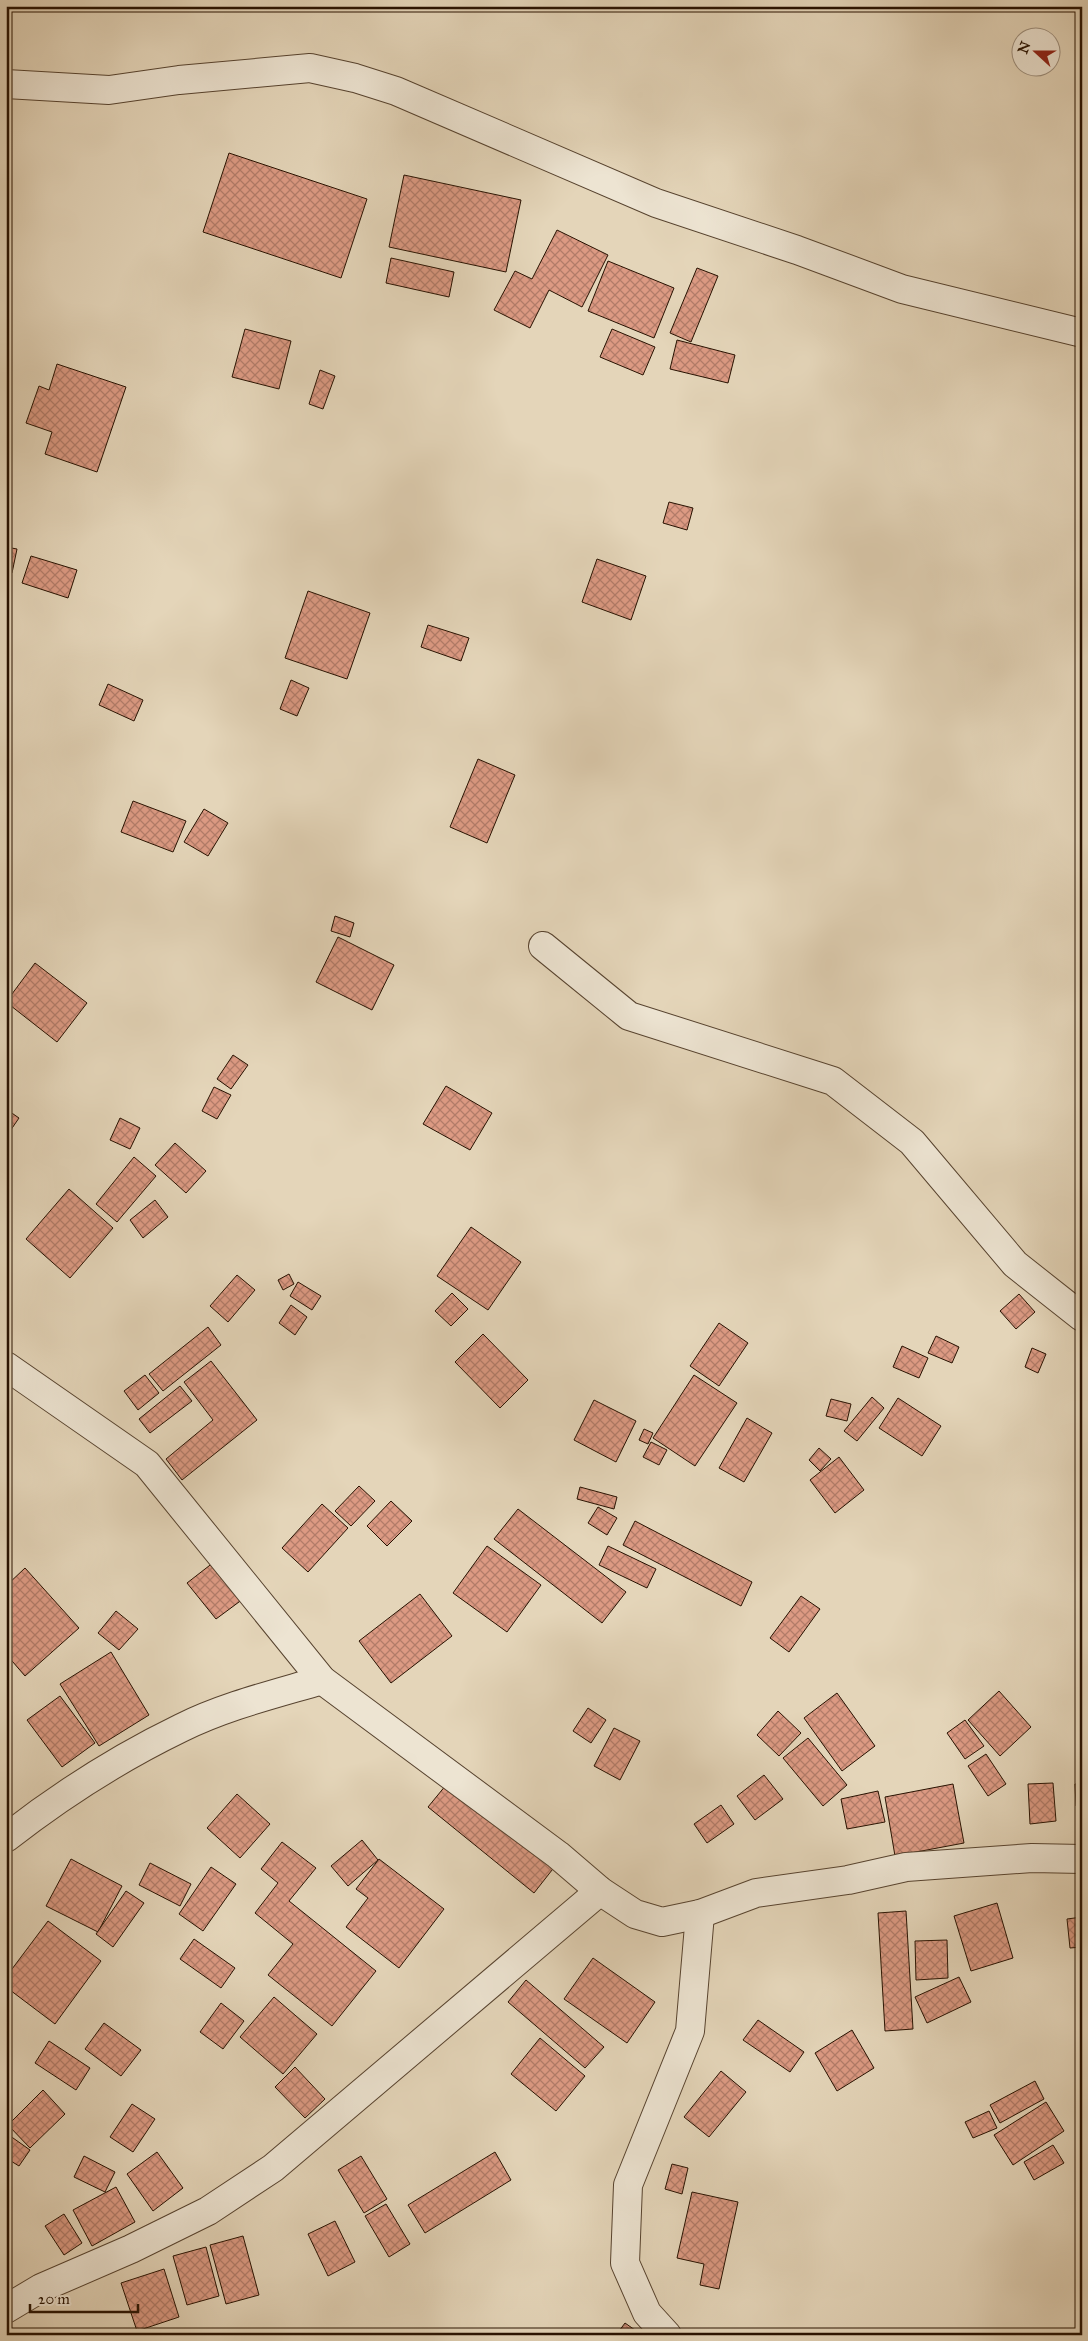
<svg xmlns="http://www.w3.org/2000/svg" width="1088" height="2341" font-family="'IM FELL Great Primer',serif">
	<defs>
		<pattern id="building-cross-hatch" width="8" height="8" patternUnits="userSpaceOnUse" patternTransform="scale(1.25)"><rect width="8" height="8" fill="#dc9a83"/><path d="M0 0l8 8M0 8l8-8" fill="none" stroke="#b27c69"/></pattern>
	</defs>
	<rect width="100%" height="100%" fill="#e4d5b9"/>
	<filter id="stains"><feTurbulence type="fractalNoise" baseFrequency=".004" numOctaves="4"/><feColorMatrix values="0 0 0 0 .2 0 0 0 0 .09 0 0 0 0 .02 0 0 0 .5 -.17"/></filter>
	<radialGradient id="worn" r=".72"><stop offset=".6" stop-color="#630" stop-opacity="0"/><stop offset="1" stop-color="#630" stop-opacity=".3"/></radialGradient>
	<g fill="url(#building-cross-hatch)" stroke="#281201">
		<path d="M 229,153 L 367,199 L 341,278 L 203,232 Z"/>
		<path d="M 404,175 L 521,200 L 506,272 L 389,247 Z"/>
		<path d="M 557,230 L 608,255 L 582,307 L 549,290 L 530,328 L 494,310 L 515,271 L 532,279 Z"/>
		<path d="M 391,258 L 454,272 L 449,297 L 386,283 Z"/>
		<path d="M 608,261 L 674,288 L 654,338 L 588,311 Z"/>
		<path d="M 697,268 L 718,276 L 691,342 L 670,333 Z"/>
		<path d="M 245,329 L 291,341 L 279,389 L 232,377 Z"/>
		<path d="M 612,329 L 655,347 L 643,375 L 600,357 Z"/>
		<path d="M 677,340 L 735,355 L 728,383 L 670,369 Z"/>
		<path d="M 57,364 L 126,387 L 97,472 L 45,454 L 52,432 L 26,423 L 39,386 L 49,390 Z"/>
		<path d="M 320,370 L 335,376 L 323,409 L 309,404 Z"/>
		<path d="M 669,502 L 693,508 L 687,530 L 663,523 Z"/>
		<path d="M 6,547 L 17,549 L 12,573 L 6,572 Z"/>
		<path d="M 31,556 L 77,570 L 68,598 L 22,583 Z"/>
		<path d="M 597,559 L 646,576 L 631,620 L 582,602 Z"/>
		<path d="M 308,591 L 370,613 L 347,679 L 285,658 Z"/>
		<path d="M 428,625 L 469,638 L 461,661 L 421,647 Z"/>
		<path d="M 291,680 L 309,688 L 297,716 L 280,709 Z"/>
		<path d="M 108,684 L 143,700 L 134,721 L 99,705 Z"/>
		<path d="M 478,759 L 515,775 L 487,843 L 450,827 Z"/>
		<path d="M 133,801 L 186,821 L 173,852 L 121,832 Z"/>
		<path d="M 204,809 L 228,823 L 208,856 L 184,842 Z"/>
		<path d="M 335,916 L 354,923 L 350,937 L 331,931 Z"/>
		<path d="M 338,937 L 394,965 L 372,1010 L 316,982 Z"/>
		<path d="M 35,963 L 87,1003 L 57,1042 L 6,1002 Z"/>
		<path d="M 233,1055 L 248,1065 L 231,1089 L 217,1079 Z"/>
		<path d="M 446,1086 L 492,1113 L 470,1150 L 423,1124 Z"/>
		<path d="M 214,1087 L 231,1095 L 217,1119 L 202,1111 Z"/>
		<path d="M 6,1109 L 19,1118 L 6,1137 Z"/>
		<path d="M 120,1118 L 140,1128 L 130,1149 L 110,1140 Z"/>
		<path d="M 175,1143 L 206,1171 L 186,1193 L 155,1165 Z"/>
		<path d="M 134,1157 L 156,1176 L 117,1222 L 96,1204 Z"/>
		<path d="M 69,1189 L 113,1228 L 70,1278 L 26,1239 Z"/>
		<path d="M 155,1200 L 168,1217 L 143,1238 L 130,1220 Z"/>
		<path d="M 471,1227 L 521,1262 L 488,1310 L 437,1276 Z"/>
		<path d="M 289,1274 L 294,1284 L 283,1290 L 278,1280 Z"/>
		<path d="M 237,1275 L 255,1290 L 228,1322 L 210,1306 Z"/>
		<path d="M 298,1282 L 321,1296 L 312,1310 L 290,1296 Z"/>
		<path d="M 452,1293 L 468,1309 L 451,1326 L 435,1311 Z"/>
		<path d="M 1019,1294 L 1035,1312 L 1016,1329 L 1000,1311 Z"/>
		<path d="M 291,1305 L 307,1317 L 295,1335 L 279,1323 Z"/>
		<path d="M 719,1323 L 748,1343 L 719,1386 L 690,1366 Z"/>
		<path d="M 208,1327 L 221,1345 L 163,1391 L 149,1374 Z"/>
		<path d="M 483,1334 L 528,1380 L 500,1408 L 455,1362 Z"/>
		<path d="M 936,1336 L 959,1347 L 952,1363 L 928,1353 Z"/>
		<path d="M 902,1346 L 928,1358 L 919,1378 L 893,1367 Z"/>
		<path d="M 1032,1348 L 1046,1354 L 1038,1373 L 1025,1367 Z"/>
		<path d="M 211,1361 L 257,1420 L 182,1480 L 166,1459 L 213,1420 L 184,1382 Z"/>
		<path d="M 145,1375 L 159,1393 L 138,1410 L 124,1391 Z"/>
		<path d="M 694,1375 L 737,1403 L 695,1466 L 653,1438 Z"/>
		<path d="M 180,1386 L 192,1401 L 150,1433 L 139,1419 Z"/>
		<path d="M 872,1397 L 884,1408 L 857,1441 L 844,1431 Z"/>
		<path d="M 898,1398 L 941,1426 L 922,1456 L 879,1428 Z"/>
		<path d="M 831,1399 L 851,1404 L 847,1421 L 826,1416 Z"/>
		<path d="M 594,1400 L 636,1421 L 616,1462 L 574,1440 Z"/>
		<path d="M 747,1418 L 772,1433 L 744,1482 L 719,1468 Z"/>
		<path d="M 644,1429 L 653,1433 L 648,1444 L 639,1440 Z"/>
		<path d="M 651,1442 L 667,1450 L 659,1465 L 643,1457 Z"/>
		<path d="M 819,1448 L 831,1459 L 820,1471 L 809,1460 Z"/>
		<path d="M 839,1457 L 864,1490 L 835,1513 L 810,1480 Z"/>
		<path d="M 359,1486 L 375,1501 L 351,1526 L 335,1511 Z"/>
		<path d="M 580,1487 L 617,1497 L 614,1509 L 577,1499 Z"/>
		<path d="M 391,1501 L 412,1521 L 387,1546 L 367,1526 Z"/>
		<path d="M 322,1504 L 348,1528 L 308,1572 L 282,1548 Z"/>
		<path d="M 598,1507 L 617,1518 L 607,1535 L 588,1523 Z"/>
		<path d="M 518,1509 L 626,1592 L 602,1623 L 494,1539 Z"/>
		<path d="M 635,1521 L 752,1582 L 741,1606 L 623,1545 Z"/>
		<path d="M 487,1546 L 541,1585 L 507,1632 L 453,1593 Z"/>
		<path d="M 608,1546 L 656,1569 L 647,1588 L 599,1565 Z"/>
		<path d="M 214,1562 L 243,1599 L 216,1619 L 187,1583 Z"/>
		<path d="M 25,1568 L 79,1628 L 25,1676 L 6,1654 L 6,1586 Z"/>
		<path d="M 420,1594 L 452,1636 L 391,1683 L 359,1641 Z"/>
		<path d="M 801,1596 L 820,1609 L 789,1652 L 770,1638 Z"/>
		<path d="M 116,1611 L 138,1629 L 119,1650 L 98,1633 Z"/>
		<path d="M 111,1652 L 149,1715 L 99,1746 L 60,1684 Z"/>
		<path d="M 999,1691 L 1031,1727 L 1000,1756 L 968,1720 Z"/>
		<path d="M 837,1693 L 875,1746 L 842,1771 L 804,1718 Z"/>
		<path d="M 60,1696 L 95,1743 L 62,1767 L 27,1720 Z"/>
		<path d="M 588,1708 L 606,1720 L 591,1743 L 573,1731 Z"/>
		<path d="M 778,1711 L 801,1733 L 779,1756 L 757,1735 Z"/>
		<path d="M 965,1720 L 984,1746 L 965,1759 L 947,1733 Z"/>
		<path d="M 614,1728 L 640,1741 L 620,1780 L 594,1766 Z"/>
		<path d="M 808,1738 L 847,1785 L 823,1806 L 783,1758 Z"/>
		<path d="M 986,1754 L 1006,1784 L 988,1796 L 968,1766 Z"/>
		<path d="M 764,1775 L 783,1799 L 755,1820 L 737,1796 Z"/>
		<path d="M 451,1779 L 556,1865 L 534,1893 L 428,1807 Z"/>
		<path d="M 1053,1783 L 1056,1821 L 1030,1824 L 1028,1784 Z"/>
		<path d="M 953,1784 L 964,1843 L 895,1856 L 885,1797 Z"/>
		<path d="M 1075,1784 L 1082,1784 L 1082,1806 L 1076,1806 Z"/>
		<path d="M 878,1791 L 885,1822 L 847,1829 L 841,1799 Z"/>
		<path d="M 237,1794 L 270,1824 L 240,1858 L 207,1828 Z"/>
		<path d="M 721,1805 L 734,1824 L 707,1843 L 694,1824 Z"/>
		<path d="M 362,1840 L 378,1860 L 348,1886 L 331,1866 Z"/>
		<path d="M 282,1842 L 316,1868 L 289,1901 L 376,1971 L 332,2026 L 268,1975 L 293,1944 L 255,1913 L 278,1883 L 261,1869 Z"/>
		<path d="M 71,1859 L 122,1886 L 98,1932 L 46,1906 Z"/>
		<path d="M 379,1859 L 444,1909 L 399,1968 L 346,1927 L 368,1898 L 356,1889 Z"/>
		<path d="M 150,1863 L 191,1884 L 180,1906 L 139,1885 Z"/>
		<path d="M 211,1867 L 236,1884 L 203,1931 L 179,1914 Z"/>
		<path d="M 126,1891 L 144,1903 L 113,1947 L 96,1934 Z"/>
		<path d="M 997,1903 L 1013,1958 L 971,1971 L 954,1916 Z"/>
		<path d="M 906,1911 L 913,2029 L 885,2031 L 878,1913 Z"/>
		<path d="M 1082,1917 L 1082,1947 L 1070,1948 L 1067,1919 Z"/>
		<path d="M 48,1921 L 101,1961 L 55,2024 L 6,1987 L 6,1977 Z"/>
		<path d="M 194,1939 L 235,1968 L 221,1988 L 180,1959 Z"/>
		<path d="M 947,1940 L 948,1978 L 916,1980 L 915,1941 Z"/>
		<path d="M 593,1958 L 655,2002 L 627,2043 L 564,1999 Z"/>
		<path d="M 959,1977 L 971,2002 L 927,2023 L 915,1997 Z"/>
		<path d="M 526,1980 L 604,2047 L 585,2068 L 508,2002 Z"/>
		<path d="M 274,1997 L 317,2034 L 283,2074 L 240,2037 Z"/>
		<path d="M 221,2003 L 244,2021 L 223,2049 L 200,2032 Z"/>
		<path d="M 758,2020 L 804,2052 L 790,2072 L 743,2040 Z"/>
		<path d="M 104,2023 L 141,2050 L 121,2076 L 85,2049 Z"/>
		<path d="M 852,2030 L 874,2068 L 837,2091 L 815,2053 Z"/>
		<path d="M 540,2038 L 585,2076 L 556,2111 L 511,2074 Z"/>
		<path d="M 49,2041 L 90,2068 L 76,2090 L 35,2063 Z"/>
		<path d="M 295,2067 L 325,2099 L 305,2118 L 275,2087 Z"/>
		<path d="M 721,2071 L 746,2092 L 709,2137 L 684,2117 Z"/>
		<path d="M 1035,2081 L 1044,2099 L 1000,2123 L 990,2105 Z"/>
		<path d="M 43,2090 L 65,2114 L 30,2148 L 8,2125 Z"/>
		<path d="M 1046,2102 L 1064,2131 L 1013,2165 L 994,2135 Z"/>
		<path d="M 132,2104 L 155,2119 L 133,2152 L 110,2137 Z"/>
		<path d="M 989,2111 L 997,2128 L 973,2138 L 965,2122 Z"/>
		<path d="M 6,2133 L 30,2150 L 19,2166 L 6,2158 Z"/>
		<path d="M 1053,2145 L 1064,2163 L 1034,2180 L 1024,2162 Z"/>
		<path d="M 157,2152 L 183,2188 L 153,2211 L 127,2174 Z"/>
		<path d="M 495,2152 L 511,2180 L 425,2233 L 408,2205 Z"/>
		<path d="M 84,2156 L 115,2172 L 105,2192 L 74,2177 Z"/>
		<path d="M 361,2156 L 387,2199 L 364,2213 L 338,2170 Z"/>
		<path d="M 672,2164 L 688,2168 L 682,2194 L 665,2189 Z"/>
		<path d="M 116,2187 L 135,2222 L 92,2246 L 73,2210 Z"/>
		<path d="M 692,2192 L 738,2202 L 719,2289 L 700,2285 L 704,2264 L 677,2258 Z"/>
		<path d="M 386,2204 L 410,2244 L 389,2257 L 365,2216 Z"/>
		<path d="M 64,2214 L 82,2243 L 64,2255 L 45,2226 Z"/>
		<path d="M 335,2221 L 355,2262 L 328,2276 L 308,2234 Z"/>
		<path d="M 243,2236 L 259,2295 L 226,2304 L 210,2245 Z"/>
		<path d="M 206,2247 L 219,2296 L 187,2305 L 173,2256 Z"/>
		<path d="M 164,2269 L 179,2317 L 137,2331 L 121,2283 Z"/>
		<path d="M 625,2323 L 642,2335 L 616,2335 Z"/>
	</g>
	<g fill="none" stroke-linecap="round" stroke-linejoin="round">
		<defs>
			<g id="minor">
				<path d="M 6,84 L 109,90 L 179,80 L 310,68 L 355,78 L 396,91 L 656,203 L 797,250 L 902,289 L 1082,333"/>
				<path d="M 543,946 L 629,1016 L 833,1081 L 912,1142 L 1015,1264 L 1082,1317"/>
				<path d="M 6,1366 L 147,1464 L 322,1680 L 558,1855 L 600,1891 L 635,1914 L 662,1922 L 700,1914 L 756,1893 L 848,1880 L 906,1867 L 1032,1858 L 1082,1859"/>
				<path d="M 6,1838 C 61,1795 119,1758 181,1728 C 225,1706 275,1694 322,1680"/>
				<path d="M 6,2309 L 41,2288 L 131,2249 L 208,2211 L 273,2168 L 600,1891"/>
				<path d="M 667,2335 L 647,2313 L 625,2263 L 628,2185 L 690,2031 L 700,1914"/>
			</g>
		</defs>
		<use href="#minor" stroke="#57432f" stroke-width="30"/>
		<use href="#minor" stroke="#ede4d2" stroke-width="28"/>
	</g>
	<rect width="1088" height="2341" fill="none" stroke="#e4d5b9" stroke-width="25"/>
	<rect x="8" y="8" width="1073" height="2326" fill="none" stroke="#281201" stroke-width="2.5"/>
	<rect x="12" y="12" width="1063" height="2316" fill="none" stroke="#281201"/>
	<g transform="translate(1036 52) rotate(291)"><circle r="24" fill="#ede4d2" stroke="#9e907e"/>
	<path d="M0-4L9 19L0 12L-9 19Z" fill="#8f2418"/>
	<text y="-8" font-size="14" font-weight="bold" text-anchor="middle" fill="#281201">N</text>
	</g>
	<path d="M30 2304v8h108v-8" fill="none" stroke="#281201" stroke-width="2.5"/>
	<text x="38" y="2304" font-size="15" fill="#281201" stroke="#ede4d2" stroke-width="4" paint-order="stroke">20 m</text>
	<rect width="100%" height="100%" filter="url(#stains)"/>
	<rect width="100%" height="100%" fill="url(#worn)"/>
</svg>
